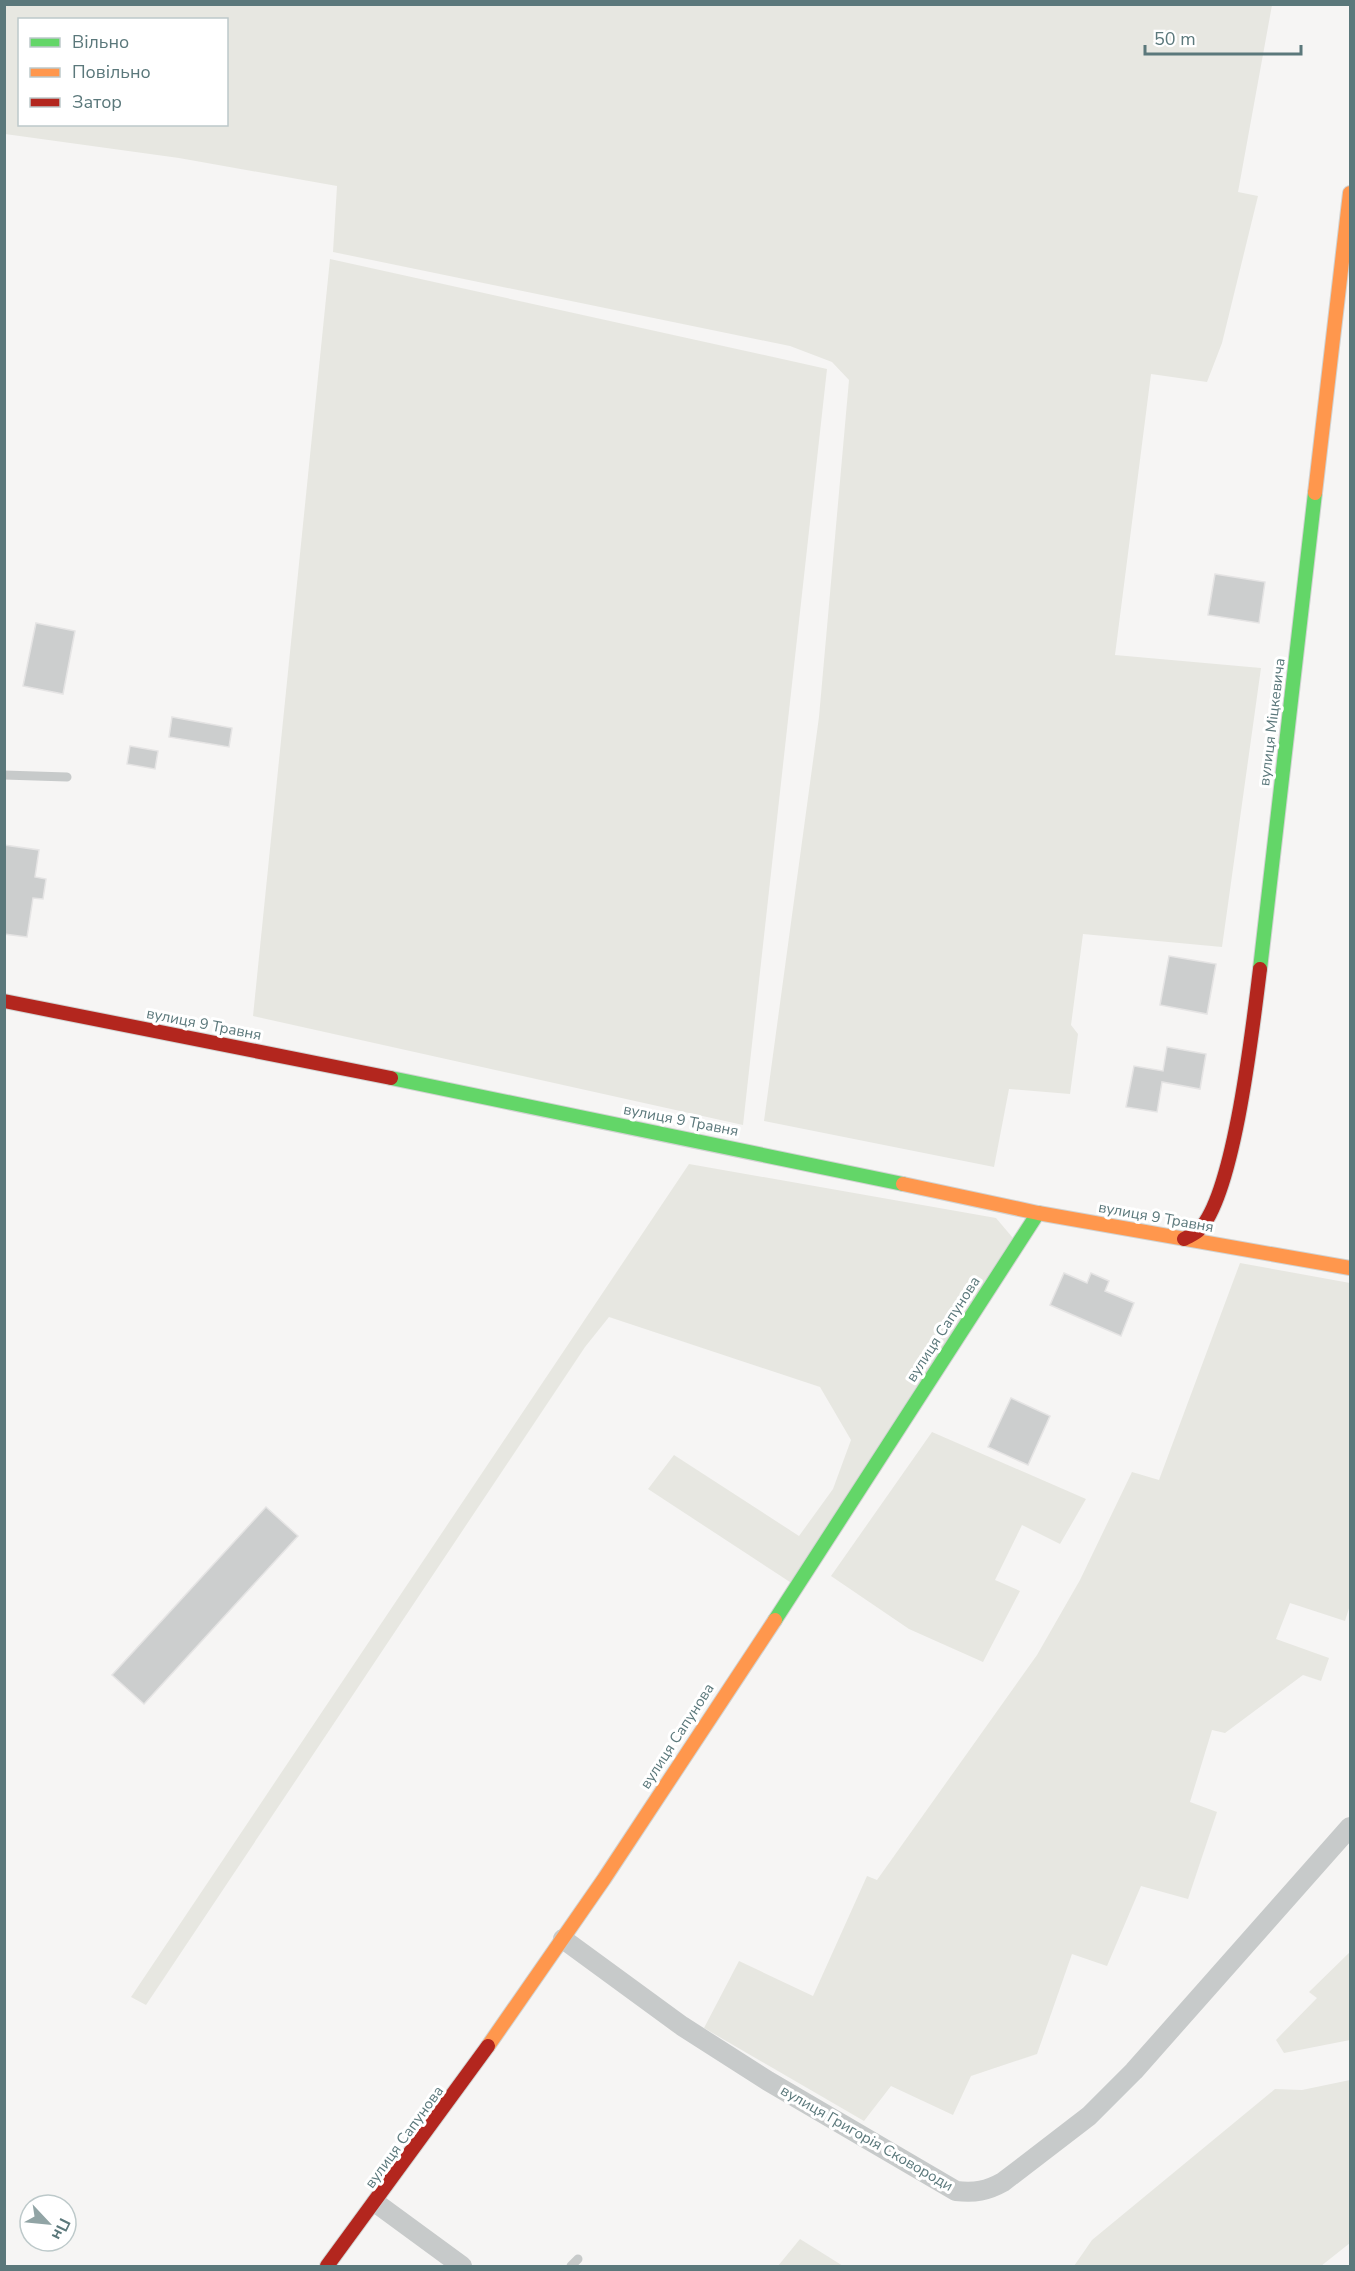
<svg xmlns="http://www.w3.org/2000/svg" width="1355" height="2271" font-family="'Nunito Sans',sans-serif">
	<rect width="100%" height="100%" fill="#f6f5f4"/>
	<g fill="#e7e7e1" fill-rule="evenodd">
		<path d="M 5,4 L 1272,5 L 1238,192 L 1258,196 L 1222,343 L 1207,382 L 1151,374 L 1115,655 L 1261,668 L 1222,947 L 1083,934 L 1071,1025 L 1078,1034 L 1070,1094 L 1009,1089 L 994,1167 L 764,1121 L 819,717 L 849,380 L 832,362 L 790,346 L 333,252 L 337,186 L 179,158 L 5,134 ZM 20,20 L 226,20 L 226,124 L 20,124 Z"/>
		<path d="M 330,259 L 827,369 L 743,1125 L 253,1016 Z"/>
		<path d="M 689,1164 L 996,1218 L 1018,1244 L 796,1586 L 648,1489 L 674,1455 L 799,1536 L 833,1489 L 851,1440 L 820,1387 L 609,1317 L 585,1347 L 146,2005 L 131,1997 Z"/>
		<path d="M 1240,1263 L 1350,1283 L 1350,1605 L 1345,1621 L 1290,1603 L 1276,1639 L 1329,1658 L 1321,1681 L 1303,1675 L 1225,1733 L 1212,1730 L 1190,1802 L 1217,1812 L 1188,1899 L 1141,1886 L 1107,1966 L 1072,1954 L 1037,2054 L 971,2076 L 953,2115 L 891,2086 L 864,2121 L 704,2028 L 739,1961 L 813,1996 L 867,1876 L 877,1880 L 1037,1655 L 1080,1580 L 1132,1472 L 1159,1480 Z"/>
		<path d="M 932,1432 L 1086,1499 L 1060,1544 L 1022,1525 L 995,1580 L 1020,1591 L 983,1662 L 909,1629 L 831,1576 Z"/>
		<path d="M 1350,1952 L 1350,2040 L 1284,2053 L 1276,2040 L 1317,1998 L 1309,1992 Z"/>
		<path d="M 1350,2080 L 1350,2243 L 1321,2266 L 1074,2266 L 1092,2240 L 1275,2089 L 1302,2090 Z"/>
		<path d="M 800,2239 L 843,2266 L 778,2266 Z"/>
	</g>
	<g fill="#cccece" stroke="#e5e4e4" stroke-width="1.5">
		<path d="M 1215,574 L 1265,582 L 1259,623 L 1208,615 Z"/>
		<path d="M 36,623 L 75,631 L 63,694 L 23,686 Z"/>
		<path d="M 172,717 L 232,728 L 229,747 L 169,737 Z"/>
		<path d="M 130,746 L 158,751 L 155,769 L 127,764 Z"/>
		<path d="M 4,845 L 39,850 L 35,877 L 46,879 L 43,899 L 33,898 L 27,937 L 4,934 Z"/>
		<path d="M 1169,956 L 1216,964 L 1207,1014 L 1160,1005 Z"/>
		<path d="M 1167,1047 L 1206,1054 L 1200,1089 L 1162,1082 L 1157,1112 L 1126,1107 L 1134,1066 L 1163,1071 Z"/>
		<path d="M 1064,1273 L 1087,1283 L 1091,1273 L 1109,1281 L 1105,1291 L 1134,1303 L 1121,1336 L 1050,1305 Z"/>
		<path d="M 1011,1398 L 1050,1416 L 1028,1465 L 988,1447 Z"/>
		<path d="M 266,1507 L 298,1536 L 144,1704 L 112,1675 Z"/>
	</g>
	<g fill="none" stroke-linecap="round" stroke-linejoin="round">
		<defs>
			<g id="fast">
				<path d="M 1260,969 L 1315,493"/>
				<path d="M 391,1078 L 903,1184"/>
				<path d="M 775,1620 L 1038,1213"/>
			</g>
			<g id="slow">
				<path d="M 1315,493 L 1350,193"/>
				<path d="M 903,1184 L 1038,1213 L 1350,1268"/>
				<path d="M 488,2046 L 604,1879 L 775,1620"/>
			</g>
			<g id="jam">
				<path d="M 4,1001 L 391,1078"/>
				<path d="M 1184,1239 C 1189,1236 1196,1234 1200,1229 C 1235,1191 1253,1024 1260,969"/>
				<path d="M 327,2266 L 488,2046"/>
			</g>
		</defs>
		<use href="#fast" stroke="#d1d3d2" stroke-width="16"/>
		<use href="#slow" stroke="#d1d3d2" stroke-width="16"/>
		<use href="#jam" stroke="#d1d3d2" stroke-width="16"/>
		<g stroke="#c7caca" stroke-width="9">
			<path d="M 4,775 L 67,777"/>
			<path d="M 571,2266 L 578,2259"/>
		</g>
		<g stroke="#c7caca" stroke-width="20">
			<path d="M 563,1939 L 682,2026 L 768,2081 L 956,2191 C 975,2193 987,2191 1003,2182 L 1089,2116 L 1134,2071 L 1350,1827"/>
			<path d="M 376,2203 L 462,2266"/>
		</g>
		<use href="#fast" stroke="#63d668" stroke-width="14"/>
		<use href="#slow" stroke="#ff974d" stroke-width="14"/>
		<use href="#jam" stroke="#b3261e" stroke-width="14"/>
	</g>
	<g text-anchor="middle" stroke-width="6" stroke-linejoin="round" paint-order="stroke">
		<g font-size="15" fill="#5b787b" stroke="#fff">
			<text transform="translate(1272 722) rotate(-83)" y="5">вулиця Міцкевича</text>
			<text transform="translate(204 1024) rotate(11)" y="5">вулиця 9 Травня</text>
			<text transform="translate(681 1120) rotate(11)" y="5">вулиця 9 Травня</text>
			<text transform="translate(1156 1217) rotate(10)" y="5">вулиця 9 Травня</text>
			<text transform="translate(943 1329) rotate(-57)" y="5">вулиця Сапунова</text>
			<text transform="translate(677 1736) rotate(-57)" y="5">вулиця Сапунова</text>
			<text transform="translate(404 2137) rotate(-54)" y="5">вулиця Сапунова</text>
			<text transform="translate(867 2138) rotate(30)" y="5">вулиця Григорія Сковороди</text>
		</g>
	</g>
	<rect width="1355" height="2271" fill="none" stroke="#5b787b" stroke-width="12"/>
	<rect x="18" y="18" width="210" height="108" fill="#ffffff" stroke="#bdc9ca" stroke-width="1.5"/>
	<rect x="30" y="38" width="30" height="9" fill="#63d668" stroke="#bdc9ca" stroke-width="1.5"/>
	<text x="72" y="48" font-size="18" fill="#5b787b">Вільно</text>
	<rect x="30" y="68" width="30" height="9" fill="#ff974d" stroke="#bdc9ca" stroke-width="1.5"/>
	<text x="72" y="78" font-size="18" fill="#5b787b">Повільно</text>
	<rect x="30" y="98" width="30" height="9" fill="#b3261e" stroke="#bdc9ca" stroke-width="1.5"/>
	<text x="72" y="108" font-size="18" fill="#5b787b">Затор</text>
	<g transform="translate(48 2223) rotate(116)"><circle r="28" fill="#ffffff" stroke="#bdc9ca" stroke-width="1.5"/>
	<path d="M0-4.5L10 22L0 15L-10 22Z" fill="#91a4a5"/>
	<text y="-9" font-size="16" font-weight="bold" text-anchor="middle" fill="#5b787b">Пн</text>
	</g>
	<path d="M1145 45v9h156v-9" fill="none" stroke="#5b787b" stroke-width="3"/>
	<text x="1154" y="45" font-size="18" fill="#5b787b" stroke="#ffffff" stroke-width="4.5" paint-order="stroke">50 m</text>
</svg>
